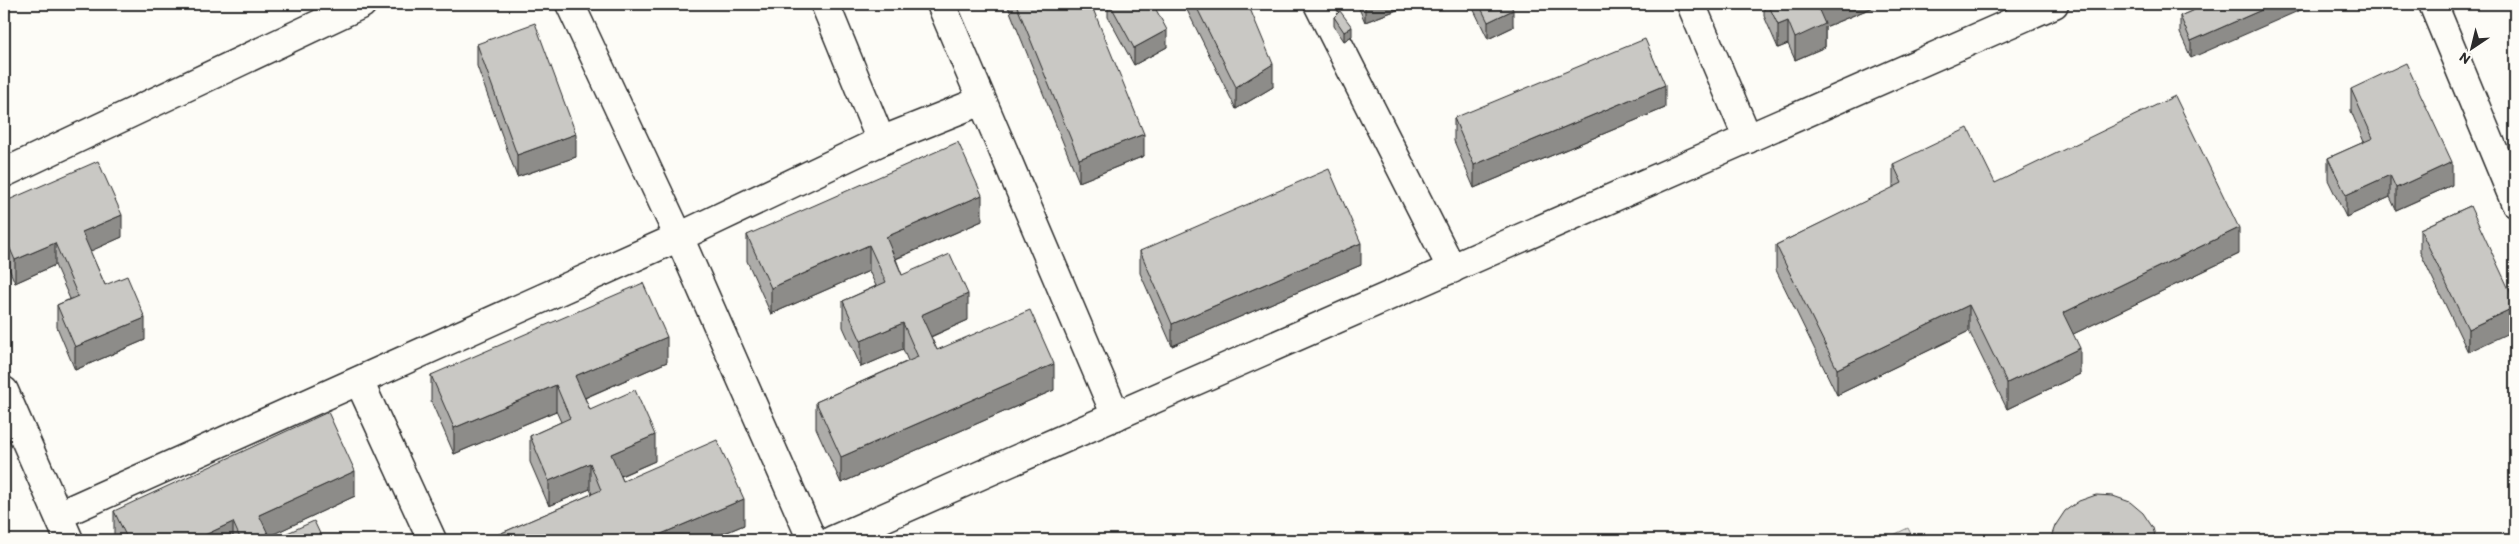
<svg xmlns="http://www.w3.org/2000/svg" width="2519" height="544" font-family="Itim,sans-serif">
	<rect width="100%" height="100%" fill="#fdfcf7"/>
	<filter id="ink" filterUnits="userSpaceOnUse"><feTurbulence type="fractalNoise" baseFrequency=".02" numOctaves="2"/><feDisplacementMap in="SourceGraphic" scale="10" xChannelSelector="R" yChannelSelector="G"/><feConvolveMatrix kernelMatrix="1 2 1 2 8 2 1 2 1" color-interpolation-filters="sRGB"/></filter>
	<g filter="url(#ink)">
		<path fill="#dfdeda" stroke="#858482" d="M 1908,528 L 1914,540 L 1883,540 Z"/>
		<g fill="none" stroke-linecap="round" stroke-linejoin="round">
			<defs>
				<g id="minor">
					<path d="M 570,4 L 679,237 L 812,540"/>
					<path d="M 825,4 L 881,141"/>
					<path d="M 941,4 L 1116,416"/>
					<path d="M 1318,4 L 1452,269"/>
					<path d="M 1691,4 L 1748,139"/>
					<path d="M 2433,4 L 2515,202"/>
					<path d="M 4,173 L 362,4"/>
					<path d="M 359,381 L 432,540"/>
					<path d="M 4,391 L 69,540"/>
					<path d="M 59,515 L 679,237 L 881,141 L 981,101"/>
					<path d="M 833,540 L 2054,4"/>
				</g>
			</defs>
			<use href="#minor" stroke="#2b2b2b" stroke-width="31"/>
			<use href="#minor" stroke="#fdfcf7" stroke-width="28"/>
		</g>
		<g fill="#adaca9" stroke="#2b2b2b">
			<path d="M 1007,4 L 1091,4 L 1144,156 L 1079,182 Z"/>
			<path d="M 1108,4 L 1153,4 L 1167,47 L 1134,65 L 1108,17 Z"/>
			<path d="M 1184,4 L 1248,4 L 1273,87 L 1236,109 Z"/>
			<path d="M 1357,4 L 1413,4 L 1365,22 Z"/>
			<path d="M 1471,4 L 1510,4 L 1513,27 L 1488,39 Z"/>
			<path d="M 1764,4 L 1881,4 L 1825,27 L 1825,47 L 1795,60 L 1788,44 L 1778,48 L 1764,16 Z"/>
			<path d="M 2208,4 L 2191,58 L 2180,33 L 2180,16 Z"/>
			<path d="M 1334,17 L 1352,36 L 1344,41 L 1334,26 Z"/>
			<path d="M 477,44 L 576,157 L 517,177 L 477,66 Z"/>
			<path d="M 2351,89 L 2452,185 L 2396,210 L 2390,197 L 2346,217 L 2328,180 L 2328,158 L 2364,142 L 2351,111 Z"/>
			<path d="M 1665,108 L 1474,188 L 1454,141 L 1454,118 Z"/>
			<path d="M 1893,164 L 1995,183 L 2239,254 L 2073,334 L 2080,374 L 2007,409 L 1969,331 L 1837,395 L 1776,270 L 1776,245 L 1893,188 Z"/>
			<path d="M 4,202 L 122,237 L 90,251 L 105,285 L 145,340 L 75,370 L 57,327 L 57,305 L 70,299 L 55,265 L 15,283 L 4,257 Z"/>
			<path d="M 2470,206 L 2468,352 L 2420,252 L 2420,229 Z"/>
			<path d="M 982,221 L 896,259 L 902,275 L 968,320 L 931,337 L 937,350 L 1054,390 L 841,483 L 816,428 L 816,402 L 908,361 L 903,349 L 861,367 L 843,327 L 843,301 L 876,286 L 869,271 L 771,314 L 747,261 L 747,235 Z"/>
			<path d="M 1140,251 L 1361,265 L 1172,346 L 1140,273 Z"/>
			<path d="M 667,362 L 585,398 L 590,410 L 655,461 L 621,476 L 623,481 L 744,525 L 708,540 L 497,540 L 497,535 L 592,494 L 590,489 L 549,506 L 530,462 L 530,436 L 561,422 L 556,411 L 454,454 L 431,401 L 431,375 Z"/>
			<path d="M 355,496 L 269,536 L 271,540 L 115,540 L 114,537 L 114,511 Z"/>
		</g>
		<g fill="#8d8c89" stroke="#2b2b2b">
			<path d="M 1365,4 L 1413,4 L 1365,22 Z"/>
			<path d="M 1828,4 L 1881,4 L 1825,27 L 1825,47 L 1795,60 L 1795,38 L 1818,8 Z"/>
			<path d="M 2275,4 L 2314,4 L 2191,58 L 2191,41 Z"/>
			<path d="M 1513,10 L 1513,27 L 1488,39 L 1488,22 Z"/>
			<path d="M 1788,21 L 1788,44 L 1778,48 L 1778,25 Z"/>
			<path d="M 1352,27 L 1352,36 L 1344,41 L 1344,32 Z"/>
			<path d="M 1167,30 L 1167,47 L 1134,65 L 1134,48 Z"/>
			<path d="M 1273,64 L 1273,87 L 1236,109 L 1236,87 Z"/>
			<path d="M 1665,85 L 1665,108 L 1474,188 L 1474,165 Z"/>
			<path d="M 576,134 L 576,157 L 517,177 L 517,155 Z"/>
			<path d="M 1144,134 L 1144,156 L 1079,182 L 1079,159 Z"/>
			<path d="M 2452,162 L 2452,185 L 2396,210 L 2396,188 Z"/>
			<path d="M 2390,175 L 2390,197 L 2346,217 L 2346,195 Z"/>
			<path d="M 982,195 L 982,221 L 886,263 L 886,237 Z"/>
			<path d="M 122,215 L 122,237 L 82,255 L 82,232 Z"/>
			<path d="M 2239,228 L 2239,254 L 2063,339 L 2063,313 Z"/>
			<path d="M 55,243 L 55,265 L 15,283 L 15,260 Z"/>
			<path d="M 1361,243 L 1361,265 L 1172,346 L 1172,324 Z"/>
			<path d="M 869,245 L 869,271 L 771,314 L 771,288 Z"/>
			<path d="M 968,294 L 968,320 L 921,341 L 921,315 Z"/>
			<path d="M 1969,305 L 1969,331 L 1837,395 L 1837,369 Z"/>
			<path d="M 2515,307 L 2515,330 L 2468,352 L 2468,329 Z"/>
			<path d="M 145,318 L 145,340 L 75,370 L 75,347 Z"/>
			<path d="M 903,323 L 903,349 L 861,367 L 861,341 Z"/>
			<path d="M 667,337 L 667,362 L 575,402 L 575,376 Z"/>
			<path d="M 2080,348 L 2080,374 L 2007,409 L 2007,383 Z"/>
			<path d="M 1054,364 L 1054,390 L 841,483 L 841,457 Z"/>
			<path d="M 556,385 L 556,411 L 454,454 L 454,428 Z"/>
			<path d="M 655,435 L 655,461 L 611,480 L 611,454 Z"/>
			<path d="M 590,463 L 590,489 L 549,506 L 549,481 Z"/>
			<path d="M 355,471 L 355,496 L 261,540 L 259,515 Z"/>
			<path d="M 744,499 L 744,525 L 708,540 L 647,540 Z"/>
			<path d="M 233,522 L 233,540 L 194,540 Z"/>
		</g>
		<g fill="#c9c8c4" stroke="#2b2b2b">
			<path d="M 1016,4 L 1091,4 L 1144,134 L 1079,159 Z"/>
			<path d="M 1110,4 L 1153,4 L 1167,30 L 1134,48 Z"/>
			<path d="M 1195,4 L 1248,4 L 1273,64 L 1236,87 Z"/>
			<path d="M 1479,4 L 1510,4 L 1513,10 L 1488,22 Z"/>
			<path d="M 1768,4 L 1828,4 L 1818,8 L 1825,24 L 1795,38 L 1788,21 L 1778,25 Z"/>
			<path d="M 2208,4 L 2275,4 L 2191,41 L 2180,16 Z"/>
			<path d="M 1340,11 L 1352,27 L 1344,32 L 1334,17 Z"/>
			<path d="M 535,23 L 576,134 L 517,155 L 477,44 Z"/>
			<path d="M 1645,39 L 1665,85 L 1474,165 L 1454,118 Z"/>
			<path d="M 2406,63 L 2452,162 L 2396,188 L 2390,175 L 2346,195 L 2328,158 L 2373,138 L 2351,89 Z"/>
			<path d="M 2175,96 L 2239,228 L 2063,313 L 2080,348 L 2007,383 L 1969,305 L 1837,369 L 1776,245 L 1902,183 L 1893,164 L 1968,128 L 1995,183 Z"/>
			<path d="M 958,142 L 982,195 L 886,237 L 902,275 L 950,254 L 968,294 L 921,315 L 937,350 L 1030,310 L 1054,364 L 841,457 L 816,402 L 918,357 L 903,323 L 861,341 L 843,301 L 886,282 L 869,245 L 771,288 L 747,235 Z"/>
			<path d="M 98,161 L 122,215 L 82,232 L 105,285 L 127,276 L 145,318 L 75,347 L 57,305 L 78,296 L 55,243 L 15,260 L 4,235 L 4,202 Z"/>
			<path d="M 1329,169 L 1361,243 L 1172,324 L 1140,251 Z"/>
			<path d="M 2470,206 L 2515,302 L 2515,307 L 2468,329 L 2420,229 Z"/>
			<path d="M 643,283 L 667,337 L 575,376 L 590,410 L 635,390 L 655,435 L 611,454 L 623,481 L 717,440 L 744,499 L 647,540 L 500,540 L 497,535 L 601,490 L 590,463 L 549,481 L 530,436 L 570,418 L 556,385 L 454,428 L 431,375 Z"/>
			<path d="M 328,412 L 355,471 L 259,515 L 271,540 L 241,540 L 233,522 L 194,540 L 128,540 L 114,511 Z"/>
			<path d="M 2096,495 L 2113,496 L 2130,502 L 2143,513 L 2153,528 L 2156,540 L 2050,540 L 2055,526 L 2065,511 L 2079,501 Z"/>
			<path d="M 314,521 L 323,540 L 272,540 Z"/>
		</g>
	</g>
	<rect width="2519" height="544" fill="none" stroke="#fdfcf7" stroke-width="20"/>
	<rect x="10" y="10" width="2499" height="524" fill="none" stroke="#2b2b2b" stroke-width="2" filter="url(#ink)"/>
	<g transform="translate(2472 48) rotate(215)" stroke="#fdfcf7" stroke-width="4" paint-order="stroke">
	<path d="M0-4L9 19L0 12L-9 19Z" fill="#2b2b2b"/>
	<text y="-8" font-size="14" font-weight="bold" text-anchor="middle" fill="#2b2b2b">N</text>
	</g>
</svg>
